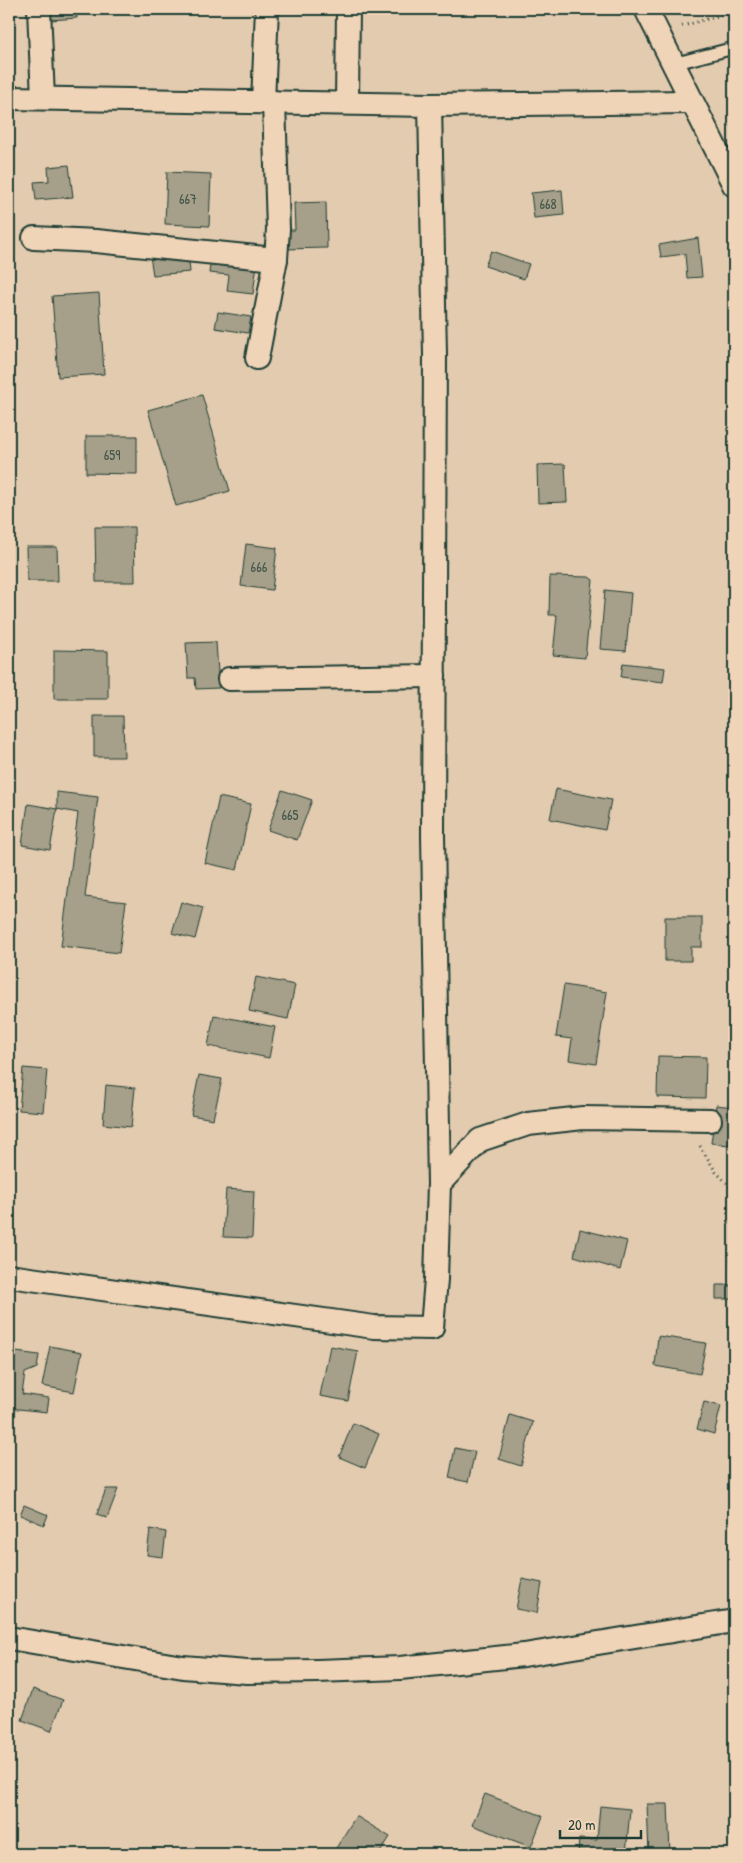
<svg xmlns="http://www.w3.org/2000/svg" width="743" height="1863" font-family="'Patrick Hand',sans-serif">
	<rect width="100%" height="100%" fill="#e3cbaf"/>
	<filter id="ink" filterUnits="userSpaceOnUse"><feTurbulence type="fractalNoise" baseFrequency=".02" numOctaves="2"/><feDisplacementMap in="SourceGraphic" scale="10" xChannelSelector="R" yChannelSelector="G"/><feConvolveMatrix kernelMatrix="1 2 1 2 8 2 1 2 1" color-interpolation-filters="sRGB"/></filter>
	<g filter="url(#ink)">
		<g fill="#a69f89" stroke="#1f3d34">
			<path d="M 50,9 L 76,9 L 77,18 L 51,20 Z"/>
			<path d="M 69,165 L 73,197 L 36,200 L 34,182 L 49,181 L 48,167 Z"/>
			<path d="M 167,172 L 211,174 L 209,226 L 165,224 Z"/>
			<path d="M 562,190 L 564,215 L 534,218 L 531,193 Z"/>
			<path d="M 326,202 L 327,248 L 285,249 L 284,230 L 295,230 L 294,203 Z"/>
			<path d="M 698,238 L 702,277 L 687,278 L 685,254 L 661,257 L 659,245 Z"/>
			<path d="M 491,251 L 529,264 L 524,279 L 485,266 Z"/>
			<path d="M 188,252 L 190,272 L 153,275 L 150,256 Z"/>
			<path d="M 211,258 L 257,264 L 253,294 L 227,291 L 229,275 L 209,273 Z"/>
			<path d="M 99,293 L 104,374 L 58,377 L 52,296 Z"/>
			<path d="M 218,312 L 251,317 L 248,333 L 215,328 Z"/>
			<path d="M 202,395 L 230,491 L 176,506 L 148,410 Z"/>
			<path d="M 86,436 L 137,436 L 137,474 L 86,473 Z"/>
			<path d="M 565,464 L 567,502 L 538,503 L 537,465 Z"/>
			<path d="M 95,527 L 134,527 L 135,582 L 96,582 Z"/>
			<path d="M 246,544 L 277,548 L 272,590 L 241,586 Z"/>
			<path d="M 26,547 L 57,547 L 58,581 L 27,581 Z"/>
			<path d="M 550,576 L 589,577 L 593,580 L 585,658 L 553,655 L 557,615 L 549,615 Z"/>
			<path d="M 605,590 L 631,593 L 626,651 L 600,649 Z"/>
			<path d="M 216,642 L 219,688 L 196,689 L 195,678 L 188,678 L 186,643 Z"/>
			<path d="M 54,650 L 108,651 L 108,699 L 54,699 Z"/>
			<path d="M 623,663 L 665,668 L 663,682 L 621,677 Z"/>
			<path d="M 94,716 L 123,716 L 124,757 L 94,757 Z"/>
			<path d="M 556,789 L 611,800 L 605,830 L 550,819 Z"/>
			<path d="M 282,790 L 312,800 L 297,840 L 268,830 Z"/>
			<path d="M 57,792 L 98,797 L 85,897 L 126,902 L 119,953 L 61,946 L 78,813 L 57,809 Z"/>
			<path d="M 219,797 L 251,804 L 237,870 L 205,863 Z"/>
			<path d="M 28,804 L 57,809 L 50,850 L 22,845 Z"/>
			<path d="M 9,885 L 13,885 L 9,915 Z"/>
			<path d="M 181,902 L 203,908 L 195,939 L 172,933 Z"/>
			<path d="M 665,917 L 702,917 L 702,947 L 691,947 L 691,961 L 665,961 Z"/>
			<path d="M 256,977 L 295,985 L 288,1019 L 249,1011 Z"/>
			<path d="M 564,985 L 607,992 L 596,1064 L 569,1060 L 572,1039 L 556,1037 Z"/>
			<path d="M 214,1015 L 275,1027 L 269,1058 L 208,1046 Z"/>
			<path d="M 658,1056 L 706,1057 L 705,1098 L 657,1097 Z"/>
			<path d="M 23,1068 L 47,1070 L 43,1112 L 19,1110 Z"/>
			<path d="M 199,1075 L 222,1079 L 213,1119 L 191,1115 Z"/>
			<path d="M 106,1085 L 135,1088 L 131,1127 L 103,1124 Z"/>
			<path d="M 716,1105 L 733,1107 L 729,1145 L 711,1143 Z"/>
			<path d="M 226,1189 L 254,1191 L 252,1238 L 223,1237 Z"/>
			<path d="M 580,1229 L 627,1241 L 620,1270 L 574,1256 Z"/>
			<path d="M 731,1256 L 734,1256 L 734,1299 L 716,1299 L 716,1285 L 732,1285 Z"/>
			<path d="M 658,1336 L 706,1343 L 700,1374 L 655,1366 Z"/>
			<path d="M 50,1346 L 82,1352 L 74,1392 L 42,1386 Z"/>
			<path d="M 330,1346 L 358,1351 L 348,1401 L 320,1396 Z"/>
			<path d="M 9,1351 L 39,1355 L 37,1368 L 25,1373 L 22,1394 L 49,1398 L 47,1412 L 9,1408 Z"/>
			<path d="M 704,1402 L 721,1406 L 714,1434 L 697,1429 Z"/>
			<path d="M 510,1415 L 533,1422 L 521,1466 L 499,1459 Z"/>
			<path d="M 353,1423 L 379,1434 L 365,1468 L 339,1457 Z"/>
			<path d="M 455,1448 L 475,1452 L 468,1482 L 449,1478 Z"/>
			<path d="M 106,1489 L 118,1489 L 107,1518 L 97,1514 Z"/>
			<path d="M 24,1505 L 48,1515 L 44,1525 L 20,1515 Z"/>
			<path d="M 150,1529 L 166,1532 L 163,1557 L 147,1555 Z"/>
			<path d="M 522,1579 L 542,1583 L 537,1613 L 516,1609 Z"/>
			<path d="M 33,1689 L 63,1700 L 51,1731 L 22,1720 Z"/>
			<path d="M 485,1794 L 543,1816 L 531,1847 L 472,1825 Z"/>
			<path d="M 647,1804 L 668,1804 L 670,1854 L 649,1854 Z"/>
			<path d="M 600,1806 L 630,1809 L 626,1854 L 578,1854 L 579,1839 L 597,1840 Z"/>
			<path d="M 356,1816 L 390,1837 L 379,1854 L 333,1853 Z"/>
		</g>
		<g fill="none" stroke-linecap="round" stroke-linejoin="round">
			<defs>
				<path id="service" d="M 673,64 L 734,48"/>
				<g id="minor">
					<path d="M 39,9 L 43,98"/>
					<path d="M 646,9 L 734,185"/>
					<path d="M 9,98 L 430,105 L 691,102"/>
					<path d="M 263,102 L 267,9"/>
					<path d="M 347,103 L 348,9"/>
					<path d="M 34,238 L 96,241 L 276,259"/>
					<path d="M 257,358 L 276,259 L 278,229 L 274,102"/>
					<path d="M 229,679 L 434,676"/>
					<path d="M 439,1184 L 480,1140 L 528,1124 L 583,1118 L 710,1120"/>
					<path d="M 9,1276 L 374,1327 L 432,1328 L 436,1279 L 439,1184 L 433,836 L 435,354 L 430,105"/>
					<path d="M 9,1638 L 183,1667 L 247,1672 L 317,1671 L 400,1668 L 524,1655 L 734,1621"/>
				</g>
			</defs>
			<use href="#service" stroke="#1f3d34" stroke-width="15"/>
			<use href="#minor" stroke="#1f3d34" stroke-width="26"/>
			<g stroke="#1f3d34" stroke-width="3" stroke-dasharray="1 4" stroke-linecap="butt">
				<path d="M 682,26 L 734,12"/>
				<path d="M 700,1146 L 716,1172 L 734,1190"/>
			</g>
			<use href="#service" stroke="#f0d4b7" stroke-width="11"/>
			<use href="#minor" stroke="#f0d4b7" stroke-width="22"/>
		</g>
	</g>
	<g text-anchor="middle" stroke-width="4" stroke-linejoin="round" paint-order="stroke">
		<g font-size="14" fill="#415649">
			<text x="188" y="204">667</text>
			<text x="548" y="209">668</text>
			<text x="112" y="460">659</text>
			<text x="259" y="572">666</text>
			<text x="290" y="820">665</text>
		</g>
	</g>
	<rect width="743" height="1863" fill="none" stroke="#f0d4b7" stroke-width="30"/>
	<rect x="15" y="15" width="713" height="1833" fill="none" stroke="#1f3d34" stroke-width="2" filter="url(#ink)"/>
	<path d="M560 1830v8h81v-8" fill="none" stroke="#1f3d34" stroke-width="2.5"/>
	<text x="568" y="1830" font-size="15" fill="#1f3d34" stroke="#f0d4b7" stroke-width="4" paint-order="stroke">20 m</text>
</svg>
